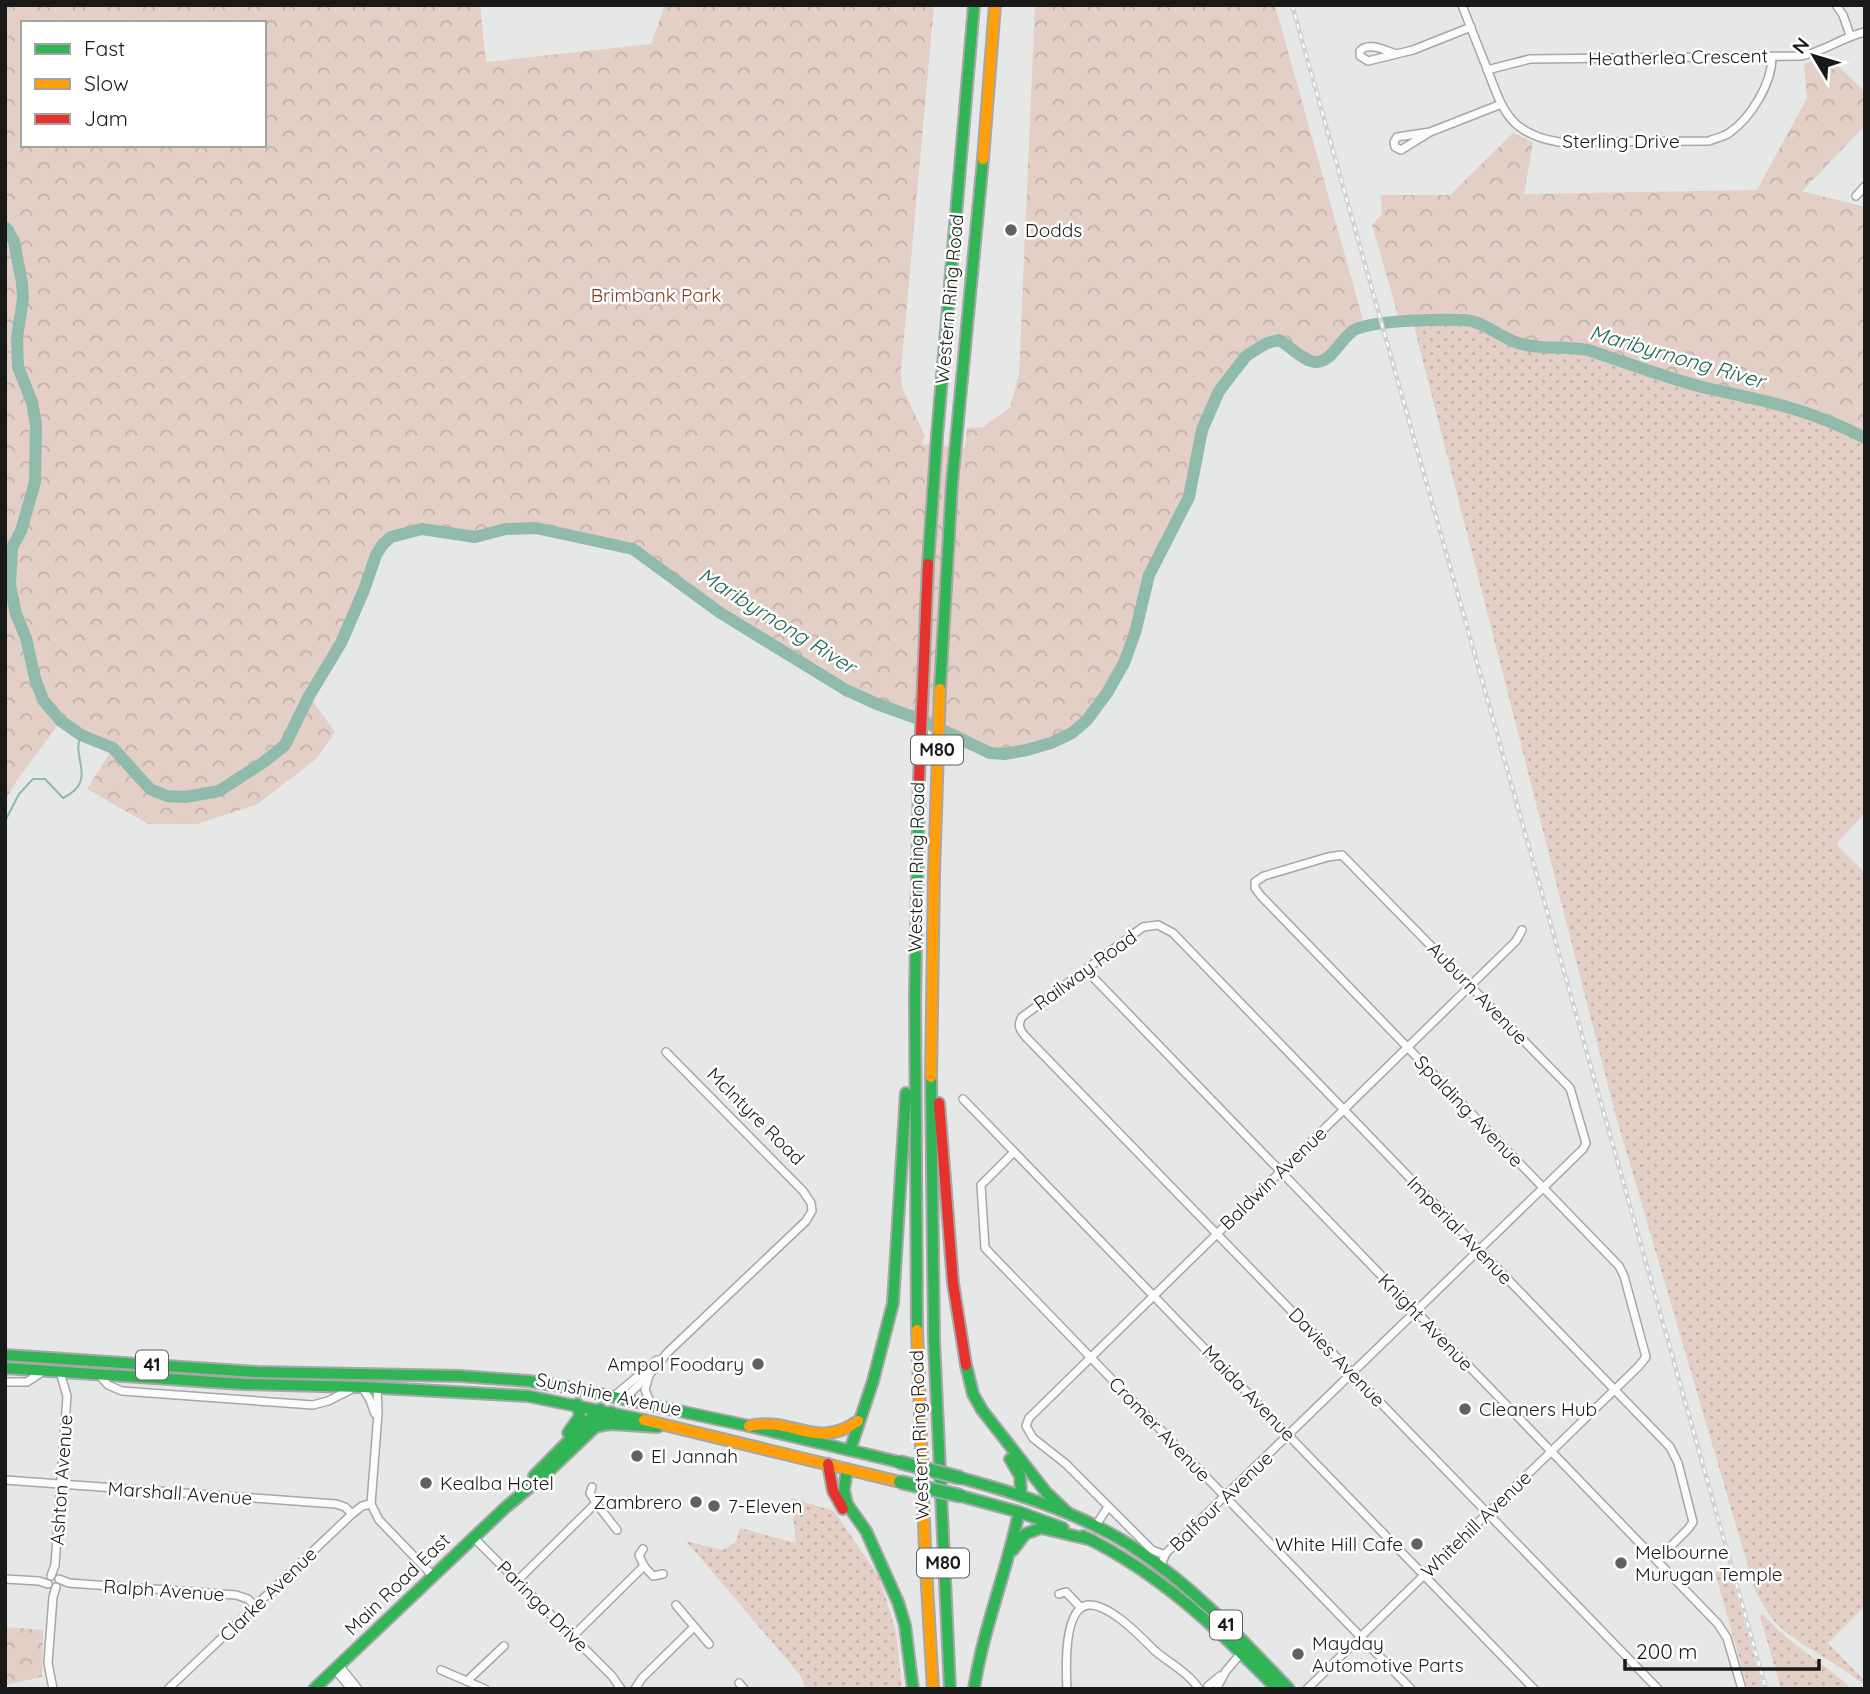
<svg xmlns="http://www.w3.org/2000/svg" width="1870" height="1694" font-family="Quicksand,sans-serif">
	<defs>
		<pattern id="grass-dots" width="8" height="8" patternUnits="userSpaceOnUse" patternTransform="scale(1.75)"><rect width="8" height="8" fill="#e4cfc6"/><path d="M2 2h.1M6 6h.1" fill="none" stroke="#c3b1aa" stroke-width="1.8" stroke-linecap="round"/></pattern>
		<pattern id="park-crowns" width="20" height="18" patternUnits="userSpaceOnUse" patternTransform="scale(1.75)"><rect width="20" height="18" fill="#e4cfc6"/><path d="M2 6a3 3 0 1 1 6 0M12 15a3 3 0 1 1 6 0" fill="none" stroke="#c3b1aa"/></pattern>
	</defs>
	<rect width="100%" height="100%" fill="#e6e7e7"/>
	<g fill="url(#grass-dots)">
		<path d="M 1464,320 L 1474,322 L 1507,339 L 1551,349 L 1573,348 L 1588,350 L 1705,388 L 1757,397 L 1808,412 L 1865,438 L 1865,813 L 1836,844 L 1865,873 L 1865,1606 L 1828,1643 L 1865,1681 L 1864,1685 C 1837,1661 1801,1648 1775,1622 C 1767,1613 1761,1600 1755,1590 L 1615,1113 L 1413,322 Z"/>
		<path d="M 791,1498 L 834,1511 L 879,1577 L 896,1631 L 902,1689 L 806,1689 L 800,1675 L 686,1541 L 723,1550 L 736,1542 L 740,1528 L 796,1543 Z"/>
		<path d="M 1729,1567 L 1763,1689 L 1748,1689 L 1715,1572 Z"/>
		<path d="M 1763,1614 C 1788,1644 1823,1662 1852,1689 L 1781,1689 L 1760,1616 Z"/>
	</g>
	<g fill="url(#park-crowns)" fill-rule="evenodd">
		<path d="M 5,5 L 480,5 L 486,62 L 651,44 L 665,5 L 934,5 L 901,371 L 902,387 L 925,436 L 922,444 L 965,448 L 967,428 L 983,427 L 1010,408 L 1019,374 L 1035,5 L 1275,5 L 1365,327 L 1354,330 L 1321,361 L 1313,362 L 1279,340 L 1267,343 L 1246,356 L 1219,391 L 1202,430 L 1189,497 L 1149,575 L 1135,633 L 1124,663 L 1107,693 L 1087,720 L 1072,733 L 1051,743 L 1004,754 L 990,753 L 975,747 L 958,736 L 919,719 L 877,704 L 846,690 L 719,612 L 633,549 L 536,528 L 506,529 L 475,537 L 422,529 L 391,537 L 383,544 L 376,555 L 364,590 L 341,643 L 309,696 L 335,732 L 316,759 L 258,804 L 197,824 L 148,824 L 87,789 L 113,748 L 81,735 L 61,721 L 17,780 L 5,801 ZM 23,23 L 264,23 L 264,145 L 23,145 Z"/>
		<path d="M 1828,56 L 1865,92 L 1865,126 L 1802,191 L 1865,207 L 1865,438 C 1809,409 1766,401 1706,388 C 1669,379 1625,362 1588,350 C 1565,347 1543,350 1521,344 C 1500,339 1485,323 1464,320 L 1400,322 L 1372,225 L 1382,214 L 1381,195 L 1450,195 L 1513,133 L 1533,142 L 1524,194 L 1757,190 L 1807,98 L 1804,64 Z"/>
		<path d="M 5,1627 L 43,1630 L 42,1677 L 5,1685 Z"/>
	</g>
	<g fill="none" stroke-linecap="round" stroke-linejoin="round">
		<path stroke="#90bbac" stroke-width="2" d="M 5,821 L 19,794 L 33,779 L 45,779 L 63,798 C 99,781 70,757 81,735"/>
		<path stroke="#90bbac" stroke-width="12" d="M 5,227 L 14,241 L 22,283 L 23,299 L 17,337 L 18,367 L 32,402 L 36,425 L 35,482 L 21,531 L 12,548 L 10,585 L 16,614 L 26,638 L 35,678 L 43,700 L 61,721 L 81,735 L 113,748 L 150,789 L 167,796 L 185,797 L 219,791 L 264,762 L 285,745 L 309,696 L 341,643 L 364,590 L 376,555 L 383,544 L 391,537 L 422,529 L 475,537 L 506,529 L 536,528 L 633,549 L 719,612 L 846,690 L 877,704 L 919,719 L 990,753 L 1004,754 L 1027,750 L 1051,743 L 1072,733 L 1087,720 L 1107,693 L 1124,663 L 1135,633 L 1149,575 L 1189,497 L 1202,430 L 1219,391 L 1246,356 L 1267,343 L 1279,340 C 1290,346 1303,361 1315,362 C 1333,363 1342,335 1356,329 C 1379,320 1439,319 1464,320 C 1484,321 1499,337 1518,343 C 1541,350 1564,346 1588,350 C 1625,362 1669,379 1706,388 C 1766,401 1809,409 1865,438"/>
		<defs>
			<g id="street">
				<path d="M 1462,5 C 1470,26 1478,46 1486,66 C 1502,108 1508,134 1559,142 L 1709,141 C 1716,138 1723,137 1729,133 C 1751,118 1772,83 1772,57"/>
				<path d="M 1836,5 L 1843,15 L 1850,35"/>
				<path d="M 1397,54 C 1386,51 1368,41 1360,51 L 1360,56 L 1368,61 L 1413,50 L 1471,27"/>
				<path d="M 1487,70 L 1530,59 L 1801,56 C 1824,52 1842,37 1865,32"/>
				<path d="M 1430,132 L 1397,137 L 1394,142 L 1395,147 L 1401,150 L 1430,132 L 1499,105"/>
				<path d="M 1856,196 L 1865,186"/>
				<path d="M 1086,970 L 1718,1624 L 1727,1638 L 1742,1689"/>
				<path d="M 963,1099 L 1534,1689"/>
				<path d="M 1014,1152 L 981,1185 L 985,1248 L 1411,1689"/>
				<path d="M 99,1375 L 108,1385 L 122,1391 L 313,1405 L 328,1401 L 350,1390"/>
				<path d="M 649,1376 L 645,1390 L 651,1404"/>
				<path d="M 5,1382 L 27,1382 L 42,1372"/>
				<path d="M 362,1387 L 370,1400 L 375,1414"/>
				<path d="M 377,1388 L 378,1413 L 371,1504 L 379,1520 L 433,1576"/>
				<path d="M 613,1397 L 657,1360"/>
				<path d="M 623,1400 L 649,1375 L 668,1352 L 806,1221 L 812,1211 L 811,1203 L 803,1191 L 666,1052"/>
				<path d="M 5,1480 L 336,1504 L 345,1507 L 352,1514"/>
				<path d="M 592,1487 L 590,1493 L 596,1503"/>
				<path d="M 1096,1525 L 1108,1507"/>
				<path d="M 474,1538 L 612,1676 L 621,1689"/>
				<path d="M 643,1549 L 639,1555 L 644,1566 L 653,1576 L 663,1574"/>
				<path d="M 1165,1555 L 1152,1550 L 1066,1464 L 1033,1438 L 1026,1426 L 1029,1418 L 1516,941 L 1522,930"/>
				<path d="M 1657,1560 L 1688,1529 L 1693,1522 L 1678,1463 L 1670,1447 L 1173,933 L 1158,925 L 1143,927 L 1022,1017 C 1017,1025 1020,1030 1025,1036 L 1658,1689"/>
				<path d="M 1161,1565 L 1166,1553 L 1543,1188 L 1583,1149 L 1586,1143 L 1570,1088 L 1342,855 L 1328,857 L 1264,876 L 1255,882 L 1255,888 L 1261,896 C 1380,1020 1500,1143 1619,1266 L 1624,1276 L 1646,1357 L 1639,1366 L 1307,1689"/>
				<path d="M 51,1576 L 55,1565 L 67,1396 L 60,1372"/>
				<path d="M 5,1579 L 39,1581 L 48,1584"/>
				<path d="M 59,1579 L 69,1583 L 236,1595 L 248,1599 L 255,1606"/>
				<path d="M 517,1581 L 596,1503 L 617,1530"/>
				<path d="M 1059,1594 L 1066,1592 L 1081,1608"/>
				<path d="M 676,1605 L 709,1644"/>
				<path d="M 573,1636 L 644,1566"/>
				<path d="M 339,1665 L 358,1689"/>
				<path d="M 335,1669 L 351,1689"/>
				<path d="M 441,1670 L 485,1689"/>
				<path d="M 467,1681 L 504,1646"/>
				<path d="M 739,1683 L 744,1689"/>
				<path d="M 1208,1686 L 1220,1676"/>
				<path d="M 53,1689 L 48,1663 L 53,1597 L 56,1587"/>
				<path d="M 168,1689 L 352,1514 L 362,1506 L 371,1504"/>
				<path d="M 635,1689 L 642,1678 L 693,1628"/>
				<path d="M 1067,1689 C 1066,1670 1063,1609 1088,1605 C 1109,1603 1141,1637 1154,1650 C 1169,1663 1188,1672 1199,1689"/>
				<path d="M 1216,1689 L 1226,1671 L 1242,1652"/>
			</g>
			<g id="fast">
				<path d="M 928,564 L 937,436 L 974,5"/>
				<path d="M 940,689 L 952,483 L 983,159"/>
				<path d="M 931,1077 L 934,1340 L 950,1689"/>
				<path d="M 917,1330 L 915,996 L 919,779"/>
				<path d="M 5,1355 L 257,1372 L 460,1376 L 528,1381 L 567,1387 L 749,1426 L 899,1462"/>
				<path d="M 966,1365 L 973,1394 L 982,1410 L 1046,1492 L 1066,1511"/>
				<path d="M 5,1368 L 243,1384 L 362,1387 L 528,1396 L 644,1420"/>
				<path d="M 598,1426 L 611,1424 L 658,1427"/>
				<path d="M 568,1433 L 580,1416 L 577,1404"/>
				<path d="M 850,1450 L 873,1381 L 893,1303 L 906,1093"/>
				<path d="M 1010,1459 L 1020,1476 L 1021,1494"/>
				<path d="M 847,1469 L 844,1490 L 847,1504 L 866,1531 L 898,1602 L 905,1625 L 913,1689"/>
				<path d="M 534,1476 L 600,1409"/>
				<path d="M 961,1478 C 1023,1495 1086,1515 1139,1551 C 1196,1589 1242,1640 1289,1689"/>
				<path d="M 961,1496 L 1019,1512 L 1063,1528"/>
				<path d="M 1083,1536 C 1160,1573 1218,1629 1277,1689"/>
				<path d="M 1013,1550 L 1025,1534 L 1041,1528 L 1092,1540"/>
				<path d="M 314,1689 L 506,1507 L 547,1473 L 611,1412"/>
				<path d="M 974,1689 C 983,1629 1007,1571 1019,1512"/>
			</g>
			<g id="slow">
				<path d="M 983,159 L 995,5"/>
				<path d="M 931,1077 L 934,873 L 940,689"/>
				<path d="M 917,1330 L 925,1551 L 933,1689"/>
				<path d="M 644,1420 L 900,1482"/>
				<path d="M 749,1426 C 793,1416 816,1451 858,1421"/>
			</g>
			<g id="jam">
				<path d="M 919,779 L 928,564"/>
				<path d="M 939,1103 L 953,1283 L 966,1365"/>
				<path d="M 828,1464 L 833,1491 L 843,1509"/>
			</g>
		</defs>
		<use href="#street" stroke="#a6a7a7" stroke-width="10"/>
		<use href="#fast" stroke="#a6a7a7" stroke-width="14"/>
		<use href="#slow" stroke="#a6a7a7" stroke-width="14"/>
		<use href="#jam" stroke="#a6a7a7" stroke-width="14"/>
		<use href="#street" stroke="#fbfbfb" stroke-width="7"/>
		<use href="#fast" stroke="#30b455" stroke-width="10"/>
		<use href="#slow" stroke="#ff9f0a" stroke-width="10"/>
		<use href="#jam" stroke="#e5322d" stroke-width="10"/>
		<defs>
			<path id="rail" d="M 1292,5 L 1766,1689"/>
		</defs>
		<use href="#rail" stroke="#d1d2d2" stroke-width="4.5"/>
		<use href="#rail" stroke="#fff" stroke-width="2" stroke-dasharray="5" stroke-linecap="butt"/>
		<defs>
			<g id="fast-bridge">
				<path d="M 899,1462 L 961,1478"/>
				<path d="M 900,1482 L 961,1496"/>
			</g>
		</defs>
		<use href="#fast-bridge" stroke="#a6a7a7" stroke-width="16" stroke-linecap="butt"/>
		<use href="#fast-bridge" stroke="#30b455" stroke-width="12"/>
	</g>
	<g fill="#606161" stroke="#fff" stroke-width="2.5">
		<circle cx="1011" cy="230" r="7"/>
		<circle cx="758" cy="1364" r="7"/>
		<circle cx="1465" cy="1409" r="7"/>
		<circle cx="637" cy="1456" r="7"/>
		<circle cx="426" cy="1483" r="7"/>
		<circle cx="696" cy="1502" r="7"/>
		<circle cx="714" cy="1506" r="7"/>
		<circle cx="1417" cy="1544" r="7"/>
		<circle cx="1621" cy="1563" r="7"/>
		<circle cx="1298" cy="1654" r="7"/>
	</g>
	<g text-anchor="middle" stroke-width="5" stroke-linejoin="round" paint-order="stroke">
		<g fill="#fff" stroke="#5d5e5e" stroke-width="2">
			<rect x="911" y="735.5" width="52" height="29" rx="5"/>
			<rect x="136" y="1350.5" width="32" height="29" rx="5"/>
			<rect x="917" y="1548.5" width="52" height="29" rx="5"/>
			<rect x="1210" y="1610.5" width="32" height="29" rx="5"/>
		</g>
		<g font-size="18" font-weight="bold" fill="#181919">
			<text x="937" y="756">M80</text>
			<text x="152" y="1371">41</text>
			<text x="943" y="1569">M80</text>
			<text x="1226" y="1631">41</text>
		</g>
		<g font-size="19" fill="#181919" stroke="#fff">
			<text transform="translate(1678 57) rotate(-1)" y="7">Heatherlea Crescent</text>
			<text x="1621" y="148">Sterling Drive</text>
			<text transform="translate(949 299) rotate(-85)" y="7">Western Ring Road</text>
			<text transform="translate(916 867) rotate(-89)" y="7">Western Ring Road</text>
			<text transform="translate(1085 970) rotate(-36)" y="7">Railway Road</text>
			<text transform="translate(1478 993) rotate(46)" y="7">Auburn Avenue</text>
			<text transform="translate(1469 1111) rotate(46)" y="7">Spalding Avenue</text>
			<text transform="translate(756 1116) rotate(45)" y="7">McIntyre Road</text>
			<text transform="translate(1273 1178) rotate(-44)" y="7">Baldwin Avenue</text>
			<text transform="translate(1460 1230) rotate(46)" y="7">Imperial Avenue</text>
			<text transform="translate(1426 1322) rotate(46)" y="7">Knight Avenue</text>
			<text transform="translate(1337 1357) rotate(46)" y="7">Davies Avenue</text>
			<text transform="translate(1249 1393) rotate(46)" y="7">Maida Avenue</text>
			<text transform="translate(609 1394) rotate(12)" y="7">Sunshine Avenue</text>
			<text transform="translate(1160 1429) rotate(46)" y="7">Cromer Avenue</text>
			<text transform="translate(919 1435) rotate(-92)" y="7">Western Ring Road</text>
			<text transform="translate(61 1480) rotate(-86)" y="7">Ashton Avenue</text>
			<text transform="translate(180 1493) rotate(4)" y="7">Marshall Avenue</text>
			<text transform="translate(1221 1501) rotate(-44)" y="7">Balfour Avenue</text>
			<text transform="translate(1476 1524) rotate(-44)" y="7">Whitehill Avenue</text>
			<text transform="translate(397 1584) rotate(-44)" y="7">Main Road East</text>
			<text transform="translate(164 1590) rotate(4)" y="7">Ralph Avenue</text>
			<text transform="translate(268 1594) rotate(-44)" y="7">Clarke Avenue</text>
			<text transform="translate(543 1606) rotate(45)" y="7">Paringa Drive</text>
		</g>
		<g font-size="19" fill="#181919" stroke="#fff" text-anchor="start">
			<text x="1025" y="237">Dodds</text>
			<text x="744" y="1371" text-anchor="end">Ampol Foodary</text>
			<text x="1479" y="1416">Cleaners Hub</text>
			<text x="651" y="1463">El Jannah</text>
			<text x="440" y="1490">Kealba Hotel</text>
			<text x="682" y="1509" text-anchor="end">Zambrero</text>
			<text x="728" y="1513">7-Eleven</text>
			<text x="1403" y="1551" text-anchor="end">White Hill Cafe</text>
			<text x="1635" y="1559">Melbourne<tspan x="1635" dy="22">Murugan Temple</tspan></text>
			<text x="1312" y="1650">Mayday<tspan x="1312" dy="22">Automotive Parts</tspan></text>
		</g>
		<g font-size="19" fill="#813e22" stroke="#fff">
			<text x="656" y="302">Brimbank Park</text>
		</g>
		<g font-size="21" font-style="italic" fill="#196652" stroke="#fff">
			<text transform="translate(1677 357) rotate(16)" y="7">Maribyrnong River</text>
			<text transform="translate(777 621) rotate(32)" y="7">Maribyrnong River</text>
		</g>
	</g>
	<rect width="1870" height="1694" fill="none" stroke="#181919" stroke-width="14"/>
	<rect x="21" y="21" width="245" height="126" fill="#ffffff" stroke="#a3a3a3" stroke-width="2"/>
	<rect x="35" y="44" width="35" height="10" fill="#30b455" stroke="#a3a3a3" stroke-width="2"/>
	<text x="84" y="56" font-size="21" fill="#181919">Fast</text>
	<rect x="35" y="79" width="35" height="10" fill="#ff9f0a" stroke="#a3a3a3" stroke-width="2"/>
	<text x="84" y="91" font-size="21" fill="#181919">Slow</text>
	<rect x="35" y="114" width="35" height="10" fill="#e5322d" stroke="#a3a3a3" stroke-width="2"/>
	<text x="84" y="126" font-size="21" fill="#181919">Jam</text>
	<g transform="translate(1814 56) rotate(308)" stroke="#ffffff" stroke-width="5" paint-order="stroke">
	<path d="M0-5L12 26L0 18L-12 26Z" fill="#181919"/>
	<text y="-10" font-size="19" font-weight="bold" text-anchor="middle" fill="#181919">N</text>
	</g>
	<path d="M1625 1659v10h194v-10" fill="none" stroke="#181919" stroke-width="3.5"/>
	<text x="1636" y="1659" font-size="21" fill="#181919" stroke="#ffffff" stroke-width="5" paint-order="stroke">200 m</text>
</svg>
